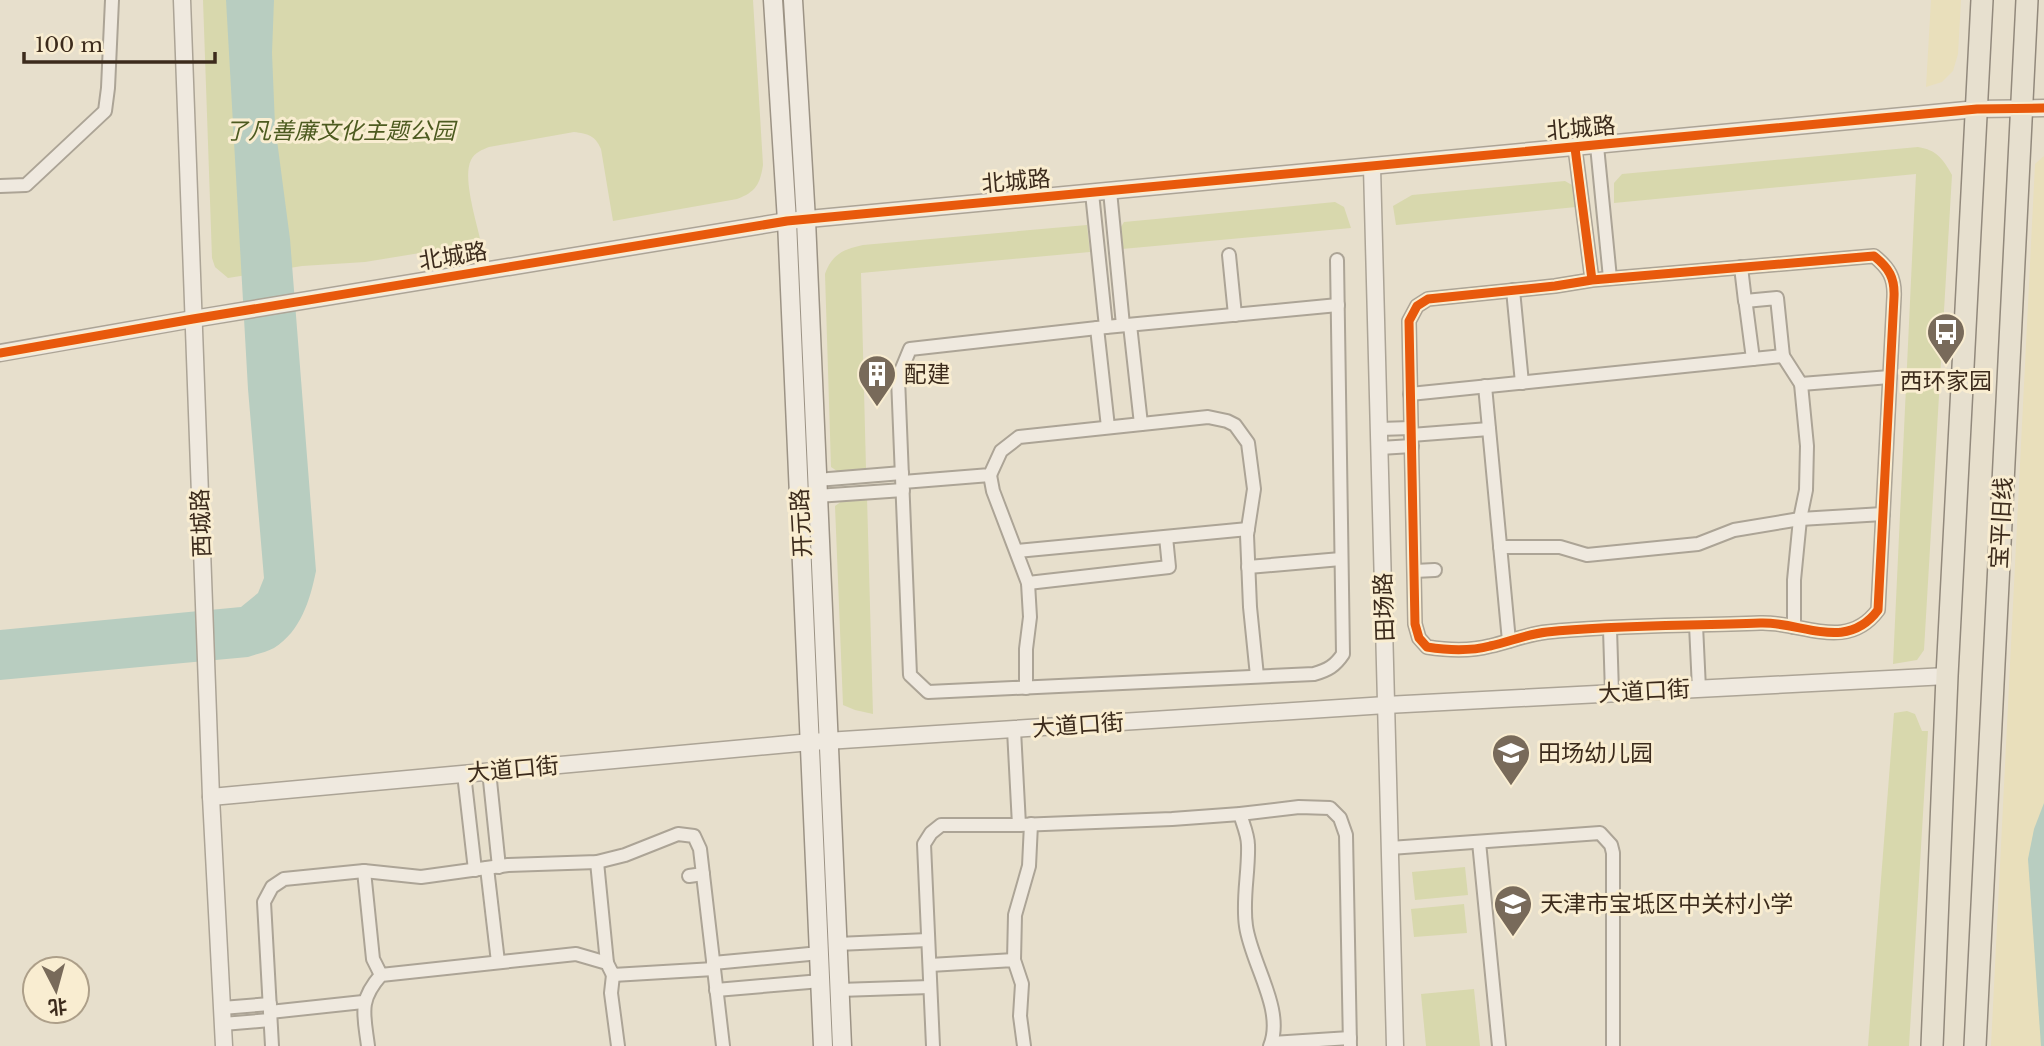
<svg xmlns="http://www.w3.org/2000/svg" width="2044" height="1046" font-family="'Libre Baskerville','Noto Sans SC',serif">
	<rect width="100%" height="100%" fill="#e7dfcc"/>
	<g fill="#e9dfbb">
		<path d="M 1931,0 L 1961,0 L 1958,54 L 1953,71 L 1942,82 L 1926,87 Z"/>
		<path d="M 2044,156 L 2044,1046 L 1991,1046 L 2035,164 Z"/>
	</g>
	<g fill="#d8d8ad">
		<path d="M 203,0 L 753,0 L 763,165 C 760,184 756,192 737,199 L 613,221 L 601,149 C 595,135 588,134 574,132 L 489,147 C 482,150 475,152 471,160 C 462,178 477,223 481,243 L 365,262 L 302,266 L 228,278 L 215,267 L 212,258 Z"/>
		<path d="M 1918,147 C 1937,150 1943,159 1952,175 L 1924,650 L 1917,660 L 1893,664 L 1916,174 L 1614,203 L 1614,183 L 1622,174 Z"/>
		<path d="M 1565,181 L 1572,185 L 1576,207 L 1396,225 L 1393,206 L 1412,195 Z"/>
		<path d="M 1335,202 L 1344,207 L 1351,228 L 1122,249 L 1121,227 L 1124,222 Z"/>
		<path d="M 1087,225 L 1090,252 L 861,273 L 866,469 L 837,471 L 831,467 L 825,274 C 832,254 844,249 863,245 Z"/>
		<path d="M 867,497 L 873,714 L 855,710 L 843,705 L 835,506 L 845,499 Z"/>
		<path d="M 1907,711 L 1915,714 L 1922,731 L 1928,731 L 1909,1046 L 1868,1046 L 1894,713 Z"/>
		<path d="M 1465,867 L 1468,895 L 1415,900 L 1412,872 Z"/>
		<path d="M 1464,904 L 1467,933 L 1414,937 L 1411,909 Z"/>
		<path d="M 1474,989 L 1480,1046 L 1426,1046 L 1421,994 Z"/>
	</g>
	<g fill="#b8cdc0">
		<path d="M 226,0 L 274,0 L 272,53 L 275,125 L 290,239 L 316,571 C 310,600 301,631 274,648 C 267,652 256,654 248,657 L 0,680 L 0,630 L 241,607 L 258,593 L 264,578 L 248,389 Z"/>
		<path d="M 2044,803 L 2044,1046 L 2041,1046 L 2028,859 L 2034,829 Z"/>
	</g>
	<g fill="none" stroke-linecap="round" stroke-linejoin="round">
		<defs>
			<g id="minor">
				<path d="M 1597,146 L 1610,278"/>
				<path d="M 1575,148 L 1592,280 L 1555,286 L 1428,299 L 1417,306 L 1409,321 L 1415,624 L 1419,638 L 1427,647 C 1446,650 1471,651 1490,646 C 1509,642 1527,634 1547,632 C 1616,625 1690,626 1760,623 C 1801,621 1846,653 1878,610 L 1894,297 C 1895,278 1889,268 1874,256 L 1592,280"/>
				<path d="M 0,186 L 26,185 L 105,111 L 108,88 L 112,0"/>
				<path d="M 1110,191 L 1123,325"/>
				<path d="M 1092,193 L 1106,327 L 910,349 L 898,378 L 910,675 L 928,692 L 1314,674 C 1328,670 1335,666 1343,654 L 1337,260"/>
				<path d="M 1229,255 L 1235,315"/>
				<path d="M 1741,267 L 1745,301 L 1777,298 L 1783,356 L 1801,384 L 1807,446 L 1806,490 L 1800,519 L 1794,580 L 1794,627"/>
				<path d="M 1513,290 L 1522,383"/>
				<path d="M 1745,298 L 1753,359"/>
				<path d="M 1130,325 L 1141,424"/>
				<path d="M 1106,327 L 1338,305"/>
				<path d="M 1097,328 L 1108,427"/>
				<path d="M 1801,384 L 1890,377"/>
				<path d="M 1485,386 L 1509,641"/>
				<path d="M 1410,394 L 1783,356"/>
				<path d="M 1379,429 L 1411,428"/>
				<path d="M 1411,435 L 1489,429"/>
				<path d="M 1380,448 L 1412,446"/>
				<path d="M 990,475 L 993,491 L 1028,583 L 1030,617 L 1026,649 L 1026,688"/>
				<path d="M 817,480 L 902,473"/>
				<path d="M 903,482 L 990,475 L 1001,451 L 1019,437 L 1208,417 L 1227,421 L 1235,425 L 1248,443 L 1254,489 L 1247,535 L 1250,607 L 1257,676"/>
				<path d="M 817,496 L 903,490"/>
				<path d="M 1500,547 L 1560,547 L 1587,555 L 1698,544 L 1734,530 L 1800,519 L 1883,514"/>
				<path d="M 1017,551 L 1248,529"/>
				<path d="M 1248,567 L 1341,559"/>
				<path d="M 1414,571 L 1435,570"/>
				<path d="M 1028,583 L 1169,567 L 1166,537"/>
				<path d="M 1696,625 L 1699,689"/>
				<path d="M 1610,629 L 1612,693"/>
				<path d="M 1014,730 L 1019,825"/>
				<path d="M 489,771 L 499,867"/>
				<path d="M 464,774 L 475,870"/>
				<path d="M 1240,814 C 1243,824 1248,835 1248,845 C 1249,872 1242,899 1246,926 C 1251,963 1285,1010 1270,1046"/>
				<path d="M 1479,842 L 1499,1046"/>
				<path d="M 1390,848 L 1600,833 L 1611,845 L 1613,853 L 1613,1046"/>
				<path d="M 597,862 L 607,963"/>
				<path d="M 487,868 L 498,962"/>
				<path d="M 364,871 L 373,959 L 381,975"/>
				<path d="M 689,876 L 703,874"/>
				<path d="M 837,944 L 928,940"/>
				<path d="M 1014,960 L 1015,915 L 1029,866 L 1031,824"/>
				<path d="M 713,963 L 820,953"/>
				<path d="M 930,965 L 1014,960 L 1022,984 L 1020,1016 L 1024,1046"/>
				<path d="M 613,975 L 611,993 L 618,1046"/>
				<path d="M 716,990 L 821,981"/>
				<path d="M 839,990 L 930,987"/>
				<path d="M 222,1008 L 270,1004"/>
				<path d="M 270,1012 L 363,1002"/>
				<path d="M 223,1024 L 270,1020"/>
				<path d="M 1272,1043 L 1350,1038"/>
				<path d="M 272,1046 L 264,902 L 272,887 L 284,879 L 364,871 L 421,877 L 508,865 L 597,862 L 625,855 L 678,834 L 694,836 L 700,849 L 723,1046"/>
				<path d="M 368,1046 C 364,1014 358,1001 381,975 L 576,954 L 607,963 L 613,975 L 714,969"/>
				<path d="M 933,1046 L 924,844 L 931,833 L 941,825 L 1019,825 L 1172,819 L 1240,814 L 1299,807 L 1330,808 L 1340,818 L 1346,835 L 1350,1046"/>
			</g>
			<g id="tertiary">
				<path d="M 182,0 L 211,797 L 224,1046"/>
				<path d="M 1372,167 L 1395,1046"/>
				<path d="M 0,353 L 193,319 L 787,221 L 1977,109 L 2044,108"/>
				<path d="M 211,797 L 811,742 L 1386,705 L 1947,676"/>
			</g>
			<g id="secondary">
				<path d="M 773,0 L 787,221 L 823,1046"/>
				<path d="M 793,0 L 806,220 L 842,1046"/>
			</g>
			<g id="primary">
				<path d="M 1932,1046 L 1947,676 L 1982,0"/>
				<path d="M 1975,1046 L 2027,0"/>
			</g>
		</defs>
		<use href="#minor" stroke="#aca496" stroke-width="16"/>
		<use href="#tertiary" stroke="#aca496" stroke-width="19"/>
		<use href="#secondary" stroke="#9c9385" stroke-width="21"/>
		<use href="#primary" stroke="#92897c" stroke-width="24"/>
		<use href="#minor" stroke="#efe9df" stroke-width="12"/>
		<use href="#tertiary" stroke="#efe9df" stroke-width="16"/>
		<use href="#secondary" stroke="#efe9df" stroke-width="18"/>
		<use href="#primary" stroke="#e7e0cf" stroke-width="21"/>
		<defs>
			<g id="cycleway">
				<path d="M 1575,148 L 1592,280 L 1555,286 L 1428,299 L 1417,306 L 1409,321 L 1415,624 L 1419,638 L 1427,647 C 1446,650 1471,651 1490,646 C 1509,642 1527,634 1547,632 C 1616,625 1690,626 1760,623 C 1801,621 1846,653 1878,610 L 1894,297 C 1895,278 1889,268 1874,256 L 1592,280"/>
				<path d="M 0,353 L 193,319 L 787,221 L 1977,109 L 2044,108"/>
			</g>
		</defs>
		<use href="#cycleway" stroke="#f9edd1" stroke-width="13"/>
		<use href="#cycleway" stroke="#e8590c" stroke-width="9"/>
	</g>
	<defs>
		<symbol id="bus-pin" viewBox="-11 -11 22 30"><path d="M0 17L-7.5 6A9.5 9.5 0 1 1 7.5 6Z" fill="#786a5a" stroke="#f9edd1"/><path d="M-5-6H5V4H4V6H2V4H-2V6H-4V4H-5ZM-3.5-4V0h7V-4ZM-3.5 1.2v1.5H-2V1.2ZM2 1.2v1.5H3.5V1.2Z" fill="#fff"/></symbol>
		<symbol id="building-pin" viewBox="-11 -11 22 30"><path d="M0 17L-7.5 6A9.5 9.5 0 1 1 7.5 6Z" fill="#786a5a" stroke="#f9edd1"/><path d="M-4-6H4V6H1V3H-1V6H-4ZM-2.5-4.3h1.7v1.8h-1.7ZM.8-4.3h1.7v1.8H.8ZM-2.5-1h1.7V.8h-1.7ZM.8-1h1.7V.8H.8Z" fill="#fff"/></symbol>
		<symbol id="school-pin" viewBox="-11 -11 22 30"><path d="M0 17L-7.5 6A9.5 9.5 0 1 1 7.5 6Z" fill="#786a5a" stroke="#f9edd1"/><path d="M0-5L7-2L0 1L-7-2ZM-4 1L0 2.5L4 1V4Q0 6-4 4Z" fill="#fff"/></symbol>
	</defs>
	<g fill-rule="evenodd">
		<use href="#bus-pin" x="1924" y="310" width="44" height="60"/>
		<use href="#building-pin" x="855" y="352" width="44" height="60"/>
		<use href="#school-pin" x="1489" y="731" width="44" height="60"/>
		<use href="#school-pin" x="1491" y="882" width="44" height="60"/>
	</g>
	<g text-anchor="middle" stroke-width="6" stroke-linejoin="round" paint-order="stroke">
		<g font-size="23" fill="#3c2b1c" stroke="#f9edd1">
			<text transform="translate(1581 128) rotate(-5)" y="8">北城路</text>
			<text transform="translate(1016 181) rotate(-5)" y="8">北城路</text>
			<text transform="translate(453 256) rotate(-9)" y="8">北城路</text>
			<text transform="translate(201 523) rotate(-92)" y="8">西城路</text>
			<text transform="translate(801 523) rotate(-93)" y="8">开元路</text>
			<text transform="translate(2001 523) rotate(-87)" y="8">宝平旧线</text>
			<text transform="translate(1384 607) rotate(-92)" y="8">田场路</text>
			<text transform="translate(1644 691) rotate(-3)" y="8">大道口街</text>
			<text transform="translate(1078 725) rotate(-4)" y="8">大道口街</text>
			<text transform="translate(513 769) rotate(-5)" y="8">大道口街</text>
		</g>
		<g font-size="23" font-style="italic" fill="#4d5b20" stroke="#f9edd1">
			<text x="340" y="139">了凡善廉文化主题公园</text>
		</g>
		<g font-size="23" fill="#3c2b1c" stroke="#f9edd1" text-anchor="start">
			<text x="904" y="382">配建</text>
			<text x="1946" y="389" text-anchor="middle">西环家园</text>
			<text x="1538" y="761">田场幼儿园</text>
			<text x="1540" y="912">天津市宝坻区中关村小学</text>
		</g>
	</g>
	<g transform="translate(56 990) rotate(174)"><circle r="33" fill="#f9edd1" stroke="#ad9f89" stroke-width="2"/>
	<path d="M0-5L12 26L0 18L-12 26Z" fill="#786a5a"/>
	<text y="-10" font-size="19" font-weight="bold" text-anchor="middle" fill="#3c2b1c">北</text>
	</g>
	<path d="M24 52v10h191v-10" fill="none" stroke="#3c2b1c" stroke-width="3.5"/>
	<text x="35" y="52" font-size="21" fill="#3c2b1c" stroke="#f9edd1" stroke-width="5" paint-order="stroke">100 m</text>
</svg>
